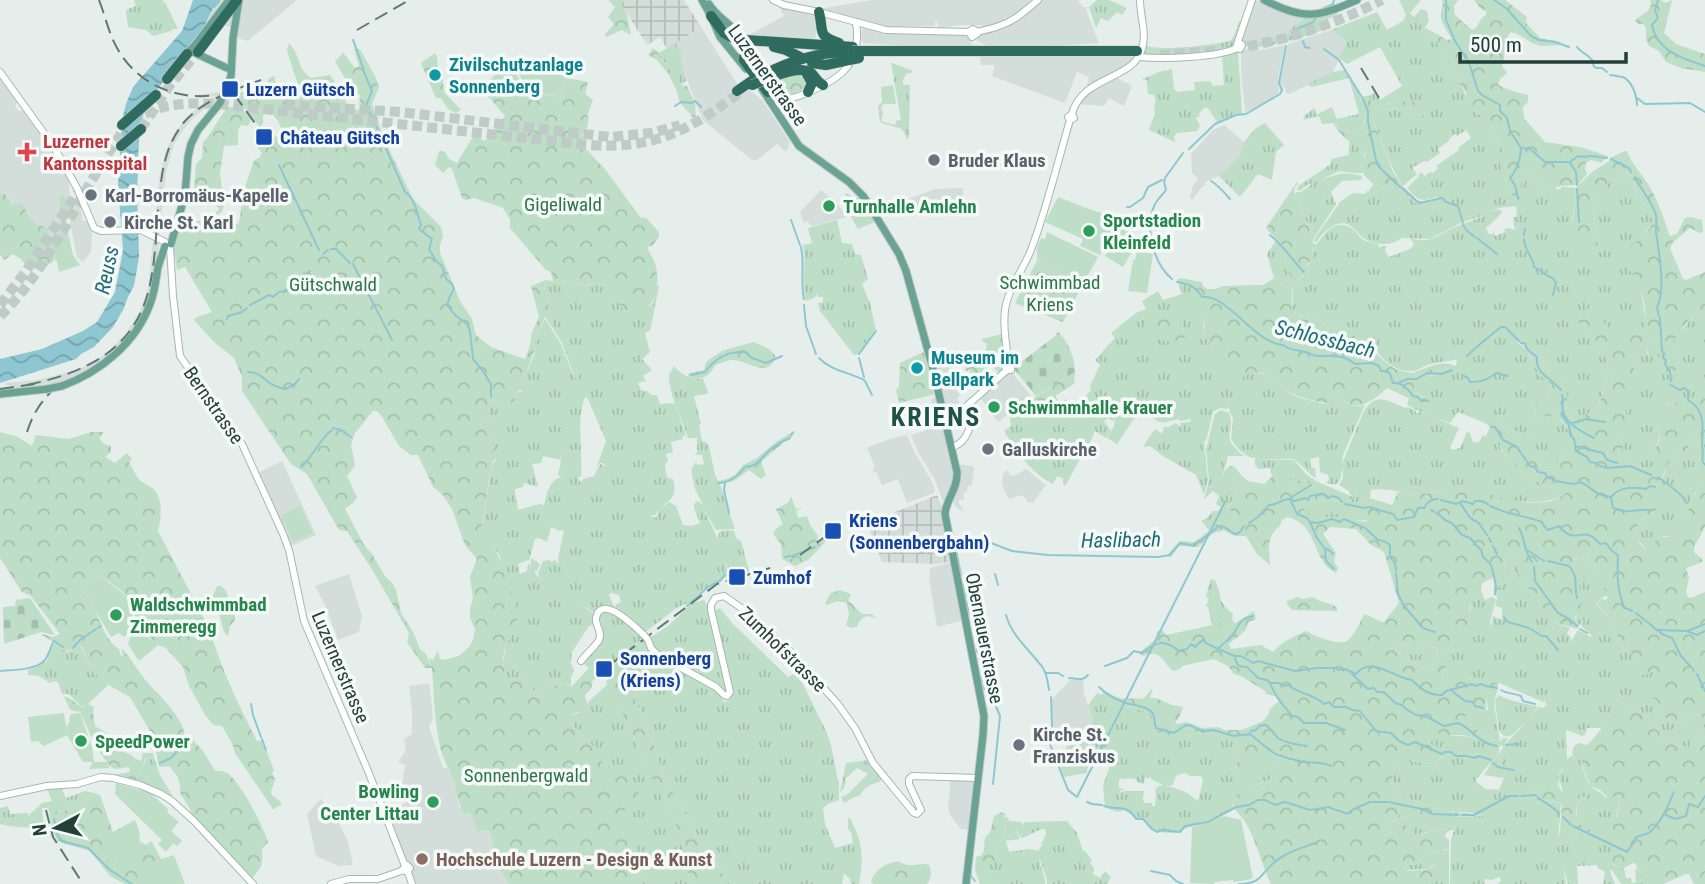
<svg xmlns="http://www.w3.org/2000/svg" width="1705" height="884" font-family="'Roboto Condensed',sans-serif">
	<defs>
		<pattern id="industrial-grid" width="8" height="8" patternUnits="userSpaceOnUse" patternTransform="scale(1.75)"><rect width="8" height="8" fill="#d3ddd9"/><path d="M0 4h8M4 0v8" fill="none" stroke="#b5bfbb"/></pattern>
		<pattern id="grass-tufts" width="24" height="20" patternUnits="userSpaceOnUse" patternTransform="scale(1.75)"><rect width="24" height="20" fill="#bedec7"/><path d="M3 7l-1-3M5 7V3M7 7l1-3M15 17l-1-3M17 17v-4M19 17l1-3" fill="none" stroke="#a3c0ac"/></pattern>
		<pattern id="forest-crowns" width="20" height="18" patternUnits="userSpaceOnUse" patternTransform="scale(1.75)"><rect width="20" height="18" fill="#bedec7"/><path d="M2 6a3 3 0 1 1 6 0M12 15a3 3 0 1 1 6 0" fill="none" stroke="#a3c0ac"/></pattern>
		<pattern id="cemetery-stones" width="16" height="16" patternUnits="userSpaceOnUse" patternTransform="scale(1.75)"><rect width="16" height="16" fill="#bedec7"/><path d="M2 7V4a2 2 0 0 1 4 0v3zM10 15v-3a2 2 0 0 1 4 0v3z" fill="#a3c0ac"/></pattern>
		<pattern id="water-waves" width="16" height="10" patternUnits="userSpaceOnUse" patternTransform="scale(1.75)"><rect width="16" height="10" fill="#8ec7d1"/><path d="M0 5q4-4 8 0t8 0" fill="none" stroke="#74a3ab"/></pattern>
	</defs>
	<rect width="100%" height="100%" fill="#e5eeea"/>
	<g fill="#d3ddd9">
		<path d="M 220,0 L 297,0 L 248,41 L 234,37 L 236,28 L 207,22 L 213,8 L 216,8 Z"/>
		<path d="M 872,0 L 1032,0 L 1019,12 L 1008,18 L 1009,19 L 996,26 L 984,28 L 982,25 L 959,25 L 941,28 L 938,26 L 937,21 L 935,22 L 935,26 L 907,26 L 905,27 L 906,28 L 896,28 L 884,26 L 819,9 Z"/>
		<path d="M 1042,0 L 1078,0 L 1083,7 L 1088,7 L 1086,9 L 1089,18 L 1099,43 L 1034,47 L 988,46 L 977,41 L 979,33 L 1029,11 Z"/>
		<path d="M 1254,0 L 1256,0 L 1304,17 L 1301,23 L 1292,27 L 1289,34 L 1248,43 L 1240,37 Z"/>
		<path d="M 780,8 L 785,8 L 817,14 L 818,21 L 815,41 L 745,37 L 784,16 Z"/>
		<path d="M 863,26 L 960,33 L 969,38 L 974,48 L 909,48 L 908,46 L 863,43 L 861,37 Z"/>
		<path d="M 701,27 L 738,85 L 744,81 L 750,90 L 762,100 L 790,142 L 787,150 L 785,151 L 777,144 L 757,160 L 752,160 L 703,120 L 679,60 L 676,43 Z"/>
		<path d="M 1331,30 L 1347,42 L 1333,72 L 1294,92 L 1289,94 L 1286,93 L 1285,88 L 1280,82 L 1288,44 Z"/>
		<path d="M 1285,45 L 1278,77 L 1279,90 L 1278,94 L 1259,106 L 1245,112 L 1241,72 L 1241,54 L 1243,49 L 1262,50 Z"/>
		<path d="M 980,57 L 1130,57 L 1135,58 L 1128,65 L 1090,86 L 1087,85 L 1089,77 L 1077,72 L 1065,103 L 992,76 L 995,65 L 981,65 Z"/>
		<path d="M 0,73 L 18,101 L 15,106 L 18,111 L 23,111 L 42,134 L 64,170 L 69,183 L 70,208 L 60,235 L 48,237 L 47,228 L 33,222 L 27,210 L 14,204 L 6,194 L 0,194 Z"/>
		<path d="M 1117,78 L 1132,86 L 1124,106 L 1109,98 L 1104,106 L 1078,104 L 1080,99 L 1101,84 Z"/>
		<path d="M 229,91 L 232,94 L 209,105 L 193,118 L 183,130 L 174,144 L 166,172 L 155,279 L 145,311 L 123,344 L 98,365 L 57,388 L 47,397 L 46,395 L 52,389 L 51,383 L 0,392 L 0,388 L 12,386 L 5,385 L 5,383 L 38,380 L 80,369 L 106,354 L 127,332 L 140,311 L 148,289 L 160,174 L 166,150 L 175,133 L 187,117 L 201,105 L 216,96 L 199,98 L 198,95 Z"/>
		<path d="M 1224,125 L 1244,142 L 1239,157 L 1219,176 L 1205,182 L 1205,186 L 1203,186 L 1192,200 L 1190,197 L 1193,186 L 1198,179 L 1192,173 L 1191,154 L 1213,130 Z"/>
		<path d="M 963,188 L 964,201 L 929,210 L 912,217 L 903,201 L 935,189 Z"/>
		<path d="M 821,190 L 840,207 L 847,217 L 812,226 L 807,221 L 804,223 L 800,212 Z"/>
		<path d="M 80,204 L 83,221 L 87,221 L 92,234 L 91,252 L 83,262 L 77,257 L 76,252 L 70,223 L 71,208 Z"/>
		<path d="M 948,348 L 952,366 L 961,392 L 957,400 L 963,407 L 958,410 L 945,410 L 931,353 Z"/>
		<path d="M 1007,373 L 1012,373 L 1032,397 L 998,422 L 980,397 Z"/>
		<path d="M 934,398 L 936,399 L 948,445 L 957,464 L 972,466 L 974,468 L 972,485 L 968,486 L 966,493 L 963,493 L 964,499 L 958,501 L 964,512 L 956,507 L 950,495 L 943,501 L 934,478 L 918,452 L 911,435 L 925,431 L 932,399 Z"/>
		<path d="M 907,435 L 914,451 L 931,480 L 935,490 L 934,493 L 907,503 L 898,479 L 882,485 L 876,472 L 873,473 L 873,468 L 875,467 L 867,448 L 887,440 Z"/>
		<path d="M 282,461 L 316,535 L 291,546 L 258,473 Z"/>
		<path d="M 1026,469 L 1046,485 L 1033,503 L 1028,502 L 1025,498 L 1021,495 L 1010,499 L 1008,498 L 1002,484 L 1003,474 L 1007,470 L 1010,475 L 1014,476 Z"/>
		<path d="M 953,562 L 964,620 L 937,627 L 929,578 L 930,568 Z"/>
		<path d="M 349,574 L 362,616 L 359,632 L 338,640 L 325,605 L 315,586 Z"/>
		<path d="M 1083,679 L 1084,694 L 1093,720 L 1079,744 L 1049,741 L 1051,731 L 1052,699 L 1070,680 Z"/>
		<path d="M 429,683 L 430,688 L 433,719 L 429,727 L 443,768 L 447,767 L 453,776 L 457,788 L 454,789 L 460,807 L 467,814 L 472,815 L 482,830 L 489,831 L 492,839 L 494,860 L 509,884 L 414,884 L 386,811 L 406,803 L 401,790 L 405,765 L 398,762 L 406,751 L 404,739 L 412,734 L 412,709 L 409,686 Z"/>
		<path d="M 951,778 L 974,780 L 969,830 L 961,829 L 950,815 L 948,807 Z"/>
		<path d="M 321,799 L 336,818 L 342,829 L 348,842 L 353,865 L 339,866 L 316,856 L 307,814 Z"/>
	</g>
	<g fill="url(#industrial-grid)">
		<path d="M 626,0 L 684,0 L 701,27 L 667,49 L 660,37 L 647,45 L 621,4 Z"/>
		<path d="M 937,495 L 942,507 L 947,536 L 949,562 L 935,564 L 882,562 L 868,526 L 869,523 Z"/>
	</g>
	<g fill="url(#grass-tufts)" fill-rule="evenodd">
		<path d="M 134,0 L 163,0 L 163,3 L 165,2 L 178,29 L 173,29 L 171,31 L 153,36 L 146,30 L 128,27 L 126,10 L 136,6 Z"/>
		<path d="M 1097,0 L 1109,0 L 1127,8 L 1122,15 L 1117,12 L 1108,21 L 1101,18 L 1096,28 L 1089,7 Z"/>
		<path d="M 1399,0 L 1421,0 L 1410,13 L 1414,17 L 1421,9 L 1427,11 L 1429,21 L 1424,29 L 1440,46 L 1447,67 L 1459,76 C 1461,88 1469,101 1474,112 L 1491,121 L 1492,130 L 1500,148 L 1500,165 L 1509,192 L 1518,200 L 1520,199 C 1520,189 1519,181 1526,174 L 1535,176 C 1539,183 1549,189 1557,188 L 1557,190 L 1563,187 L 1576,188 L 1572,222 L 1598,244 C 1590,211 1593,188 1626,172 C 1638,183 1632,189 1639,199 C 1643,204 1649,208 1653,212 L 1652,223 L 1641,238 L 1627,267 L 1633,272 L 1640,286 L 1647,325 L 1642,335 L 1612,333 L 1579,321 C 1593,335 1610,354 1608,376 C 1606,387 1600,398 1596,409 L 1578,419 L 1569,417 C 1563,405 1570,393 1565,383 C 1563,378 1555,377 1551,374 C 1544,369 1543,361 1538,355 C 1533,349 1526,345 1520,340 L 1517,342 L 1529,352 L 1532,362 L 1538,374 L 1552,384 L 1543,403 L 1533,406 L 1536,418 L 1556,415 C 1566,425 1571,433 1574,446 L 1571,451 L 1553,467 L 1542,468 L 1526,434 L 1507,429 L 1497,423 L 1502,438 C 1496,452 1504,452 1513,460 C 1517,464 1519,470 1523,474 C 1526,477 1549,487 1554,489 C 1559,490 1560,489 1565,489 L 1568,490 C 1544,516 1485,492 1456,489 C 1443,487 1430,495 1418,494 C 1401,493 1385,487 1369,490 L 1371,490 L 1370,498 L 1361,502 L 1351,503 L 1353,496 L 1349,494 L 1349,491 L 1339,485 L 1343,478 L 1343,467 C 1340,476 1342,489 1327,483 L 1329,479 L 1328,475 L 1320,472 L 1319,457 L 1310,459 L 1311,467 L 1315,469 L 1316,478 C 1306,473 1302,463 1293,459 C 1265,457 1248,467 1231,439 L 1233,419 L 1229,411 L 1230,409 L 1226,406 L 1228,409 L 1220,408 L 1213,412 L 1206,441 L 1204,441 L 1208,480 L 1204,495 L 1196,475 L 1163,456 L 1150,446 L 1143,447 L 1152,433 L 1156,429 L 1162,434 L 1164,427 L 1169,427 L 1176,423 L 1181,427 L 1180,423 L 1190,422 L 1191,419 L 1180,421 L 1178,419 C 1160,424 1156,425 1146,408 L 1133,413 L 1120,403 L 1115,405 L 1115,420 L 1112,421 L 1108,418 L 1104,421 L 1111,431 L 1106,438 L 1095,431 L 1084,456 L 1081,457 L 1066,485 L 1063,485 L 1063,478 L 1057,476 L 1053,484 C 1031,474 1016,450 1004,431 L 1011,426 L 1010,418 L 1032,413 L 1047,399 L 1055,396 L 1060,402 L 1066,399 L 1076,411 L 1089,392 L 1091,392 L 1090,386 L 1100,365 L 1095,360 L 1115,338 L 1111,333 L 1136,313 L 1146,309 L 1142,301 L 1158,291 L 1163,300 L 1182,294 L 1177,280 C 1182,283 1189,284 1193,289 C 1201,298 1206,323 1203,334 L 1209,341 L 1248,374 C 1271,367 1279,389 1297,397 C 1305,400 1316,401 1324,404 L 1329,403 L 1332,397 L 1338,397 C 1346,404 1354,408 1365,405 L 1343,455 L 1342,464 L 1363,413 C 1376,390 1387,401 1406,408 L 1407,407 L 1415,410 L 1417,414 L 1420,412 L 1427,415 L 1407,405 L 1409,398 L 1417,402 L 1429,401 C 1422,395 1412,393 1414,382 C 1427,379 1438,373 1451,367 L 1439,371 L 1429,369 L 1423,374 L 1413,373 C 1426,368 1442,359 1456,366 L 1457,359 C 1448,362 1437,362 1427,365 C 1422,367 1418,371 1412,371 C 1398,373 1380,360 1376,348 L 1375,351 L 1364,345 L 1348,329 L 1343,327 L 1336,329 L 1327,326 L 1319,320 L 1295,315 L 1290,310 L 1293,300 L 1293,283 L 1304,276 L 1313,250 L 1313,244 L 1317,244 C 1324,234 1335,219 1349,227 C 1355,229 1357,235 1362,239 C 1367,242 1373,243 1378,244 L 1379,248 L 1382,246 L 1386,246 L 1385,251 L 1389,257 L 1410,249 L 1414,245 L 1411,239 C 1433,243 1434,237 1453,228 C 1464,223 1475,220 1485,215 L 1463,222 L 1430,239 L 1403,238 L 1404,236 C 1393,247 1374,246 1362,237 C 1357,233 1354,227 1349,225 C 1336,218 1323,233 1316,242 L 1313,241 L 1340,202 L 1353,193 L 1366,194 L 1366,190 L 1368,192 L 1373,185 L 1378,188 L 1397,186 L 1419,206 L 1441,200 L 1437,197 C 1420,202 1419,201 1407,188 L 1419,176 L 1419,174 L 1421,172 L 1425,176 L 1430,172 L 1433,173 L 1438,168 L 1436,166 L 1459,150 L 1458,148 L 1471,138 L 1466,130 L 1457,136 L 1455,134 L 1449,139 L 1449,141 L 1438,149 L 1440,153 L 1427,162 L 1424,161 L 1412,168 L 1417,174 L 1403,186 C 1389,166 1382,140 1372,118 L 1374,113 L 1382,110 L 1400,108 L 1414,120 L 1424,117 L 1413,101 C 1405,103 1398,101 1391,103 C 1385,105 1382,108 1376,108 L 1368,96 L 1375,93 L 1380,100 L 1402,86 L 1380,47 L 1347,64 L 1339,58 L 1347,42 L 1331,30 L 1377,12 L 1387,30 L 1403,21 L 1406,15 ZM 1516,206 L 1517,217 L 1513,217 L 1514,227 L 1517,230 L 1508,228 L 1504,229 L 1505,232 L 1495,236 L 1493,231 L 1493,234 L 1489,234 L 1486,228 L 1501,214 L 1502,211 L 1498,209 L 1486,214 L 1498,208 ZM 1458,412 L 1485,423 L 1490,427 L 1486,436 L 1483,435 L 1479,442 L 1473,443 L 1470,433 L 1467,432 L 1460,448 L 1453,450 L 1450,448 L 1459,428 L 1431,416 L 1450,423 Z"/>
		<path d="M 1341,10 L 1335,16 L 1319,22 L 1327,26 L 1320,31 C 1307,35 1251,56 1242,43 C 1241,41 1241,39 1240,37 L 1251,43 L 1288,34 C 1291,25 1300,25 1304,17 L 1309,18 Z"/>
		<path d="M 1239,21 L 1241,23 L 1233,48 C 1202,54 1173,55 1142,55 L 1144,45 C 1159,52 1212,45 1230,41 L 1234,36 Z"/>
		<path d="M 676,43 L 678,49 L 682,52 C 678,63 685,70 686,81 L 681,85 L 670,72 L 659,53 Z"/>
		<path d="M 1235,51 L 1238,52 L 1242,113 L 1231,116 L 1218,123 L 1207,107 L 1203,109 L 1199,114 L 1201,115 L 1196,118 L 1200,126 L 1197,131 L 1177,133 L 1174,137 L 1175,142 L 1149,130 L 1155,113 L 1154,103 L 1156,103 L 1154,95 L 1148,94 L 1147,80 L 1142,79 L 1162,71 L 1170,70 L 1170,68 L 1172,70 L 1174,89 L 1177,92 L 1195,90 L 1194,82 L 1210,81 L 1213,86 L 1224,85 L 1222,54 Z"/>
		<path d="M 891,63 L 892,63 L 913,71 L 911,73 L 906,74 L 903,80 L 903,85 L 910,85 L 909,137 L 907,139 L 902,129 L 882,123 L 881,121 L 880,123 L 878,106 L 882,102 L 881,87 L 893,85 L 896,104 L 884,104 L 881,107 L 883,114 L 881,121 L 895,125 L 896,121 L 901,120 Z"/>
		<path d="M 1344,70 C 1356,83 1369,109 1363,128 L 1358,130 L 1343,132 L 1334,123 L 1322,124 L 1319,116 L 1303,120 L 1305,115 L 1315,108 L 1316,115 L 1332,107 L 1337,119 L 1359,114 L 1349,78 L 1312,87 L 1307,84 L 1333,72 Z"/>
		<path d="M 1265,123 L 1284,145 L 1276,152 L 1272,180 L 1258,174 L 1240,197 L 1219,176 L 1239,157 L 1244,142 L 1256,128 Z"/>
		<path d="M 1349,141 L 1360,145 L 1366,151 L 1360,164 L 1363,169 L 1363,173 L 1353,173 L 1339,171 L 1318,181 C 1338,174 1342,171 1362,176 L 1362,179 L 1360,180 L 1342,181 L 1331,192 L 1336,204 L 1312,241 L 1311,231 L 1294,194 L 1296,192 L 1301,192 L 1313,183 L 1307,185 L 1300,191 L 1297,189 L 1298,186 L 1331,164 L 1331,159 L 1349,155 Z"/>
		<path d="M 837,220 L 842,243 L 852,244 L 855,254 L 861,255 L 868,279 L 862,284 L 870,303 L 876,331 L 860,354 L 854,355 L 820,311 L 818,303 L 823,302 L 823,297 L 818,297 L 817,294 L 814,298 L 806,301 C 801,283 807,264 803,245 L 812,243 L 808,228 Z"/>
		<path d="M 1277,239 L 1286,249 L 1285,259 L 1292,279 L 1289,281 L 1274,278 L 1267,254 Z"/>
		<path d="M 552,281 L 580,285 L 603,284 C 612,293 618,303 626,312 L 628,312 L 651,305 L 654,300 L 656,285 L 659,286 L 650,331 L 645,332 L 650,352 L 642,359 L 652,370 L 643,376 L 646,381 L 638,383 L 641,390 L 647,391 L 651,395 L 657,395 L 660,404 L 675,403 L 686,437 L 682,435 L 683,439 L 671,442 L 673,452 L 666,454 L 668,461 L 665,464 L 666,474 L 668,478 L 673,479 C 679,501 666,499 655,515 L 650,515 L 656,518 L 659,510 L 669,502 L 676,506 L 683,525 L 692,526 L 700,523 L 694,508 L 694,504 L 698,501 L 703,505 L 695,489 L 691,469 L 696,462 L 697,465 L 704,464 L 702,455 L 694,455 L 697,453 L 697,438 L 688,438 L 672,395 L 669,380 L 669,375 L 674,366 C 681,375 691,379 703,379 L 708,392 L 707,394 L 694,396 L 701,424 L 699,425 L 702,441 L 706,442 L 709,446 L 715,475 L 720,484 L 735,529 L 716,530 L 702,506 L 718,539 L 719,532 L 728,530 L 734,531 L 736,538 L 741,541 L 749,570 L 749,572 L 730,575 L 726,563 L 727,577 L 709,585 L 698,594 L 691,602 L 678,607 L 644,633 L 617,611 L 615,605 L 621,602 L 619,595 L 611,593 L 609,595 L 614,607 L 596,614 L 581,605 L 595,615 L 596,623 L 589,626 L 572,652 L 571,663 L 574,670 L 571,677 L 571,685 L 564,684 L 533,690 L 525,681 L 519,679 L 507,678 L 503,663 L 506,647 L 516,612 L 500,556 L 489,541 L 482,528 L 491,470 L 493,463 L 496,460 L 491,441 L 481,425 L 482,420 L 488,418 L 491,400 L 514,403 L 519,392 L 523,392 L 519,390 L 519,388 L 534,356 L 539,331 L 545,319 L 561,344 L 573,374 L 582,386 L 562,341 L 549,318 L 549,309 L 544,286 L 546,283 ZM 585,397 L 588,399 L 606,441 L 597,466 L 601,462 L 607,467 L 600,464 L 594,476 L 583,479 L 581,483 L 578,478 L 581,476 C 583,450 576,421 585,397 ZM 564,447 L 558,475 L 561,477 C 549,480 547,494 544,505 L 540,504 L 518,510 C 518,503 515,497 515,489 L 523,487 L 524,483 L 538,487 L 532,464 L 541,463 L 543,456 L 561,460 ZM 551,527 L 559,531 L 564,530 L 558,559 L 559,564 L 554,559 L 554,561 L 551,562 L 550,560 L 543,561 L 538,573 L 540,579 L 534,572 L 537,571 L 540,564 L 531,558 L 531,566 L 528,563 L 527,571 L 520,574 L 518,564 L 528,560 L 529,561 L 535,539 L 539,538 L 547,542 Z"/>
		<path d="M 1699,312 L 1705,315 L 1705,381 L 1703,384 L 1702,394 L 1697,397 L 1666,405 L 1658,424 L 1660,435 L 1653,454 L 1653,467 C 1646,469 1632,470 1626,463 C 1617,450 1630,386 1634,369 C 1631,363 1632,358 1636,353 L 1649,355 L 1646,347 L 1652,340 L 1659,341 L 1659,360 L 1671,379 L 1679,362 L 1673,347 L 1673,338 L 1681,332 L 1695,313 Z"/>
		<path d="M 1221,410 L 1229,413 C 1237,434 1217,434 1244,456 L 1228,456 L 1221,481 L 1225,470 L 1230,466 L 1234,466 L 1241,475 L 1238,489 L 1228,508 L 1238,513 L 1227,527 L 1218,523 L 1210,531 L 1201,521 L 1206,519 L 1213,511 L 1218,511 L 1221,507 L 1216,504 L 1219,496 L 1213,491 L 1204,499 L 1209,481 L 1206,450 L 1214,417 L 1215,414 Z"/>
		<path d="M 1695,436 L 1701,447 L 1702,441 L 1705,439 L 1705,461 L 1703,462 L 1705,467 L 1705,479 L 1695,493 L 1680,529 L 1671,537 L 1664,536 L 1647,551 L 1642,544 L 1636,539 C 1637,522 1639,519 1655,512 L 1657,480 L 1663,479 L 1667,464 L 1675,459 L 1678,450 L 1686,452 L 1688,448 L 1690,438 Z"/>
		<path d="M 1255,459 L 1294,460 L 1306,474 L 1316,481 L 1290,480 L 1288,473 L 1276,473 L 1272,477 L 1270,468 L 1259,469 L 1255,465 Z"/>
		<path d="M 1326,499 C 1341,499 1343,508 1358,506 L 1366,513 L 1368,520 C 1358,522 1348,518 1338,517 C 1329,517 1321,519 1312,518 L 1304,509 L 1304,506 Z"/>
		<path d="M 1580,557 L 1589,559 L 1594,567 L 1601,572 L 1609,597 L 1606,596 L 1602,598 L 1596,604 L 1612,620 L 1621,646 L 1635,656 L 1643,674 L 1652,672 L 1657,675 L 1657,700 L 1663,718 C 1671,718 1674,723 1682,724 L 1692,716 L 1700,714 L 1705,719 L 1705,738 L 1700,734 L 1689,747 L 1678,746 L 1661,735 L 1647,716 L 1640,713 L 1618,701 L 1615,702 L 1609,716 L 1602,728 L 1587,728 L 1585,735 L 1582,736 L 1566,730 L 1567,759 L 1573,755 L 1575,758 L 1581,760 C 1583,768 1585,781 1592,787 C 1597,791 1601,792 1606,798 L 1618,796 L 1620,800 L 1613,830 L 1613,865 L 1624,868 L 1626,878 L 1631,878 L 1632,883 L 1636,882 L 1635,869 L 1641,871 L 1642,884 L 1621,884 L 1612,870 L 1610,871 L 1615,884 L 1603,884 L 1605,872 L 1598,868 L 1597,865 L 1577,866 L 1578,884 L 1568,884 L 1563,867 L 1566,884 L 1497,884 L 1501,881 L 1500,877 L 1492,880 L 1485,879 L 1484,884 L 1450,884 L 1451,840 L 1455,827 L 1453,830 L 1442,829 L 1414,835 L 1411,830 L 1392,832 L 1386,836 L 1382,832 C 1387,825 1395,822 1399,814 L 1406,818 L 1484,816 L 1477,813 L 1447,811 L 1397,795 C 1391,784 1392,776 1394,765 C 1411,757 1417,763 1433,764 L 1443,756 L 1490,761 L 1490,763 L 1475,781 L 1486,789 L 1499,790 L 1504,778 L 1484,775 L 1491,764 L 1501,767 L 1502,762 L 1500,755 L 1503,749 L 1503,746 L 1500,745 L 1498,754 L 1493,760 C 1489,758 1486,756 1482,755 C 1478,754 1470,755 1465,755 C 1457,754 1434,747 1428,742 L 1431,730 C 1436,731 1440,733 1444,734 C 1457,737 1469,734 1481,742 L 1497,741 L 1483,736 L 1462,717 L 1474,712 L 1488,710 L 1486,696 L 1488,692 L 1496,695 L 1494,703 L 1500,742 L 1503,738 L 1508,738 L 1504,746 C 1511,737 1518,731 1525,723 C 1517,728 1508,746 1499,730 L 1495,702 L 1498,695 C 1509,701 1525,703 1538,707 L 1526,721 L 1539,707 L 1543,708 L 1547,704 L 1544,702 L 1548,697 L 1543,702 L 1499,683 L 1471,679 L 1458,683 L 1444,684 L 1442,682 C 1443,671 1446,662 1446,651 L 1449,649 L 1455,652 C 1460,641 1466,630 1469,618 C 1473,605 1466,602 1478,591 L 1481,591 L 1485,600 L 1492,597 L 1496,599 L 1490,622 L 1491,627 L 1493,616 L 1502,620 L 1502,608 L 1495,606 L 1500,585 L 1507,579 L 1505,562 L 1508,559 L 1518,560 L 1518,575 L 1521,582 L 1536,596 L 1549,621 L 1570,628 L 1567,633 L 1571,638 L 1570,643 L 1578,630 L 1591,637 L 1592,636 L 1581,626 L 1585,619 L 1580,625 L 1576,622 L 1578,581 L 1570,564 L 1572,561 ZM 1564,767 L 1558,776 L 1563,791 L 1587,798 L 1577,803 C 1576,820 1576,824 1591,834 L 1580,834 L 1560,831 L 1558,839 L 1561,804 C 1552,800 1544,802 1534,797 L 1533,793 L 1539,785 L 1557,783 L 1561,791 C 1558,781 1555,775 1564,767 Z"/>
		<path d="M 1214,579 C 1224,594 1214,599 1233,614 L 1232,620 L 1235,623 L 1231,626 L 1223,623 L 1212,626 L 1208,607 L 1206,606 L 1209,599 L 1206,597 L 1210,580 Z"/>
		<path d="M 704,600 L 709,608 L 729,692 L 727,695 L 656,652 L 648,639 L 668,626 L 692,603 Z"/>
		<path d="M 720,608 L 732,623 L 788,677 L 797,672 L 827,733 L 831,745 L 838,780 L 839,780 L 839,800 L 828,804 L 823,808 L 825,824 L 835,848 L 853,843 L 851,832 L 848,829 L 848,818 L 850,818 C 863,844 864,856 859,884 L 851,884 L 850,879 L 844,873 L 842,884 L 728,884 L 710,850 L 703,845 L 663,775 L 656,751 L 649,736 L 642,712 L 636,703 L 632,682 L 628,675 L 619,675 L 612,664 L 626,652 L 612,662 L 609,658 L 594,648 L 600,639 L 598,615 L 609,609 L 645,637 L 631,648 L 646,638 L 651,648 L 715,687 L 724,702 L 730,700 L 729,696 L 712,612 Z"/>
		<path d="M 1394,642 L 1399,646 L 1405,643 L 1407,651 L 1421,651 L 1425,646 L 1436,648 L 1437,660 C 1434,662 1432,666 1429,668 C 1421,670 1399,653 1392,649 L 1392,643 Z"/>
		<path d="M 55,643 L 66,652 L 80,646 L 93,672 L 109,684 L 85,707 L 81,706 L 69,694 L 62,694 L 58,682 L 54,681 L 50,683 L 39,676 L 28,675 L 28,670 L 35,668 L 47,661 L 52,646 Z"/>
		<path d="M 608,684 L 631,730 L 656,786 L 682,836 L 690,884 L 643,884 L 636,870 L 644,866 L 593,746 L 570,723 L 571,716 L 586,709 L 588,702 Z"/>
		<path d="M 1104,691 L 1122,704 L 1148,713 L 1152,719 L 1184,730 L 1187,728 L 1193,729 L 1197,733 L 1225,735 L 1232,738 L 1239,755 L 1235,773 L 1238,788 L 1236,777 L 1240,767 L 1266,760 L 1268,756 L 1270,757 L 1283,774 L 1252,787 L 1232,804 L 1234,809 L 1211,822 L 1186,828 L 1179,833 L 1157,832 L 1151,830 L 1143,820 L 1136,818 L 1124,810 L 1117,812 L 1105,807 L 1103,786 L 1112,760 C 1101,756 1087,754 1079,744 L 1093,720 L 1088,705 L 1097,693 L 1102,695 ZM 1184,773 L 1188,774 L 1189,776 L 1201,776 L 1203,780 L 1198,801 L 1184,791 L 1164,785 L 1172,786 L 1176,776 ZM 1150,776 L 1151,779 L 1163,785 L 1159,786 L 1155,790 L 1156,794 L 1155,806 L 1152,806 L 1152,803 L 1145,803 L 1143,800 L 1144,791 L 1124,791 L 1120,793 L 1121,796 L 1119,795 L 1121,790 L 1126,790 L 1119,788 L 1119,779 L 1126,779 L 1127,778 L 1136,779 L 1137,782 L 1144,784 L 1145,778 L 1147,777 L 1148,779 Z"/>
		<path d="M 154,757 L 159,773 L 172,795 L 172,797 L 140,784 L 140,775 L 146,759 Z"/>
		<path d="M 869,760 L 881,779 L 881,781 C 869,785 866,786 859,796 C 851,797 850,801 844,803 L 841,797 L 848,794 L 868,774 L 857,768 L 845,779 C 846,784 845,789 840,792 L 846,763 Z"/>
		<path d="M 63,787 L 63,792 L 66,798 L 85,791 L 94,793 L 63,812 L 49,811 L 48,808 L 42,808 L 44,829 C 29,827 15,828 0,824 L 0,808 L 8,806 L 10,814 L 28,813 L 28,816 L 42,803 L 52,801 L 47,789 Z"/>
		<path d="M 1008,817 L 1009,821 L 1021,822 L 1022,825 L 1025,822 L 1067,821 L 1077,833 L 1083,851 L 1085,851 L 1092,860 L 1090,863 L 1094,868 L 1093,874 L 1100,878 L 1105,871 L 1111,877 L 1107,884 L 1047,884 C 1048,878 1041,864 1039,857 C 1039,866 1046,875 1045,884 L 994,884 L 985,873 L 986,866 L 996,856 L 996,848 C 1003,839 1006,830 1005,818 ZM 1018,829 L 1018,834 L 1022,838 C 1030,836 1037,829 1045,829 L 1046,834 L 1041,845 L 1043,846 L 1040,847 L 1039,851 L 1029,849 L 1009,852 L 1006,841 L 1020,839 L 1017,833 Z"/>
		<path d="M 1448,849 L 1449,849 L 1449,884 L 1431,884 L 1436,864 L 1427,869 L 1403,870 L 1403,868 L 1409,864 L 1415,865 L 1429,852 L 1436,853 Z"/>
	</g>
	<g fill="url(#forest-crowns)" fill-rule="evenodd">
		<path d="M 608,0 L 626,0 L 621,4 L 627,14 L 631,35 L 622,30 L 606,37 L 605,34 L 614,24 L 608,17 L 615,7 Z"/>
		<path d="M 1442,0 L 1458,0 L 1454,6 L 1455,15 L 1472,30 L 1476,28 L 1481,19 L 1486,15 L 1486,11 L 1480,8 L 1474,0 L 1505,0 L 1527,17 L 1526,23 L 1540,38 L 1561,42 L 1560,45 C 1553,45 1545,47 1537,45 C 1528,42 1521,34 1511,32 C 1499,47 1508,50 1502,66 L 1507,73 L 1500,79 L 1498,84 C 1504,90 1519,92 1528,95 L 1528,102 L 1523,107 L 1524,118 L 1545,142 L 1580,147 L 1608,156 L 1601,163 L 1591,160 L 1586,163 L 1585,169 L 1587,174 L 1578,185 L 1561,186 L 1551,189 L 1537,180 L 1535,176 L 1526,174 C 1519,181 1520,190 1520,199 L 1518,200 L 1509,192 L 1500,165 L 1500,148 L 1492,130 L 1491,121 L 1474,112 L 1467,103 L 1466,92 L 1460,84 L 1459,76 L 1447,67 L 1440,46 L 1424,29 L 1426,28 L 1447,40 L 1452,39 C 1448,33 1443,26 1441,18 C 1440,11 1444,7 1442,0 Z"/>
		<path d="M 1650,0 L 1661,0 L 1665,3 L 1672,0 L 1664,33 L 1676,44 L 1705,54 L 1705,72 L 1681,68 L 1666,62 L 1659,51 L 1649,46 L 1646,40 L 1646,27 L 1643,24 L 1638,24 L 1635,20 L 1649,10 L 1651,5 Z"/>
		<path d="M 289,43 C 302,57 296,68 311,78 L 330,75 L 339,88 L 349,108 L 359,110 L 360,95 L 358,94 L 353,83 L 346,80 L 335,61 L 343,53 L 355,68 L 359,66 L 354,49 L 360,49 L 376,78 L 379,87 L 372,104 L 385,141 L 413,199 L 441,227 L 443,236 L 440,245 L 440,253 L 460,301 L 472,319 L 476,335 L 491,347 L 525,359 L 530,345 L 532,332 L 539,317 L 531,286 L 546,280 L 552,281 L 546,283 L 544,286 L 549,309 L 549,318 L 562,341 L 582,384 L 581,387 L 574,375 L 562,343 L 545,317 L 539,331 L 536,347 L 514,403 L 491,400 L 488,418 L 482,420 L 481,425 L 491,441 L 496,459 L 493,461 L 490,473 L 482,527 L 511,578 C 508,594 517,603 517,617 C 516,632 503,645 503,661 C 503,667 506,673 507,678 L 519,679 L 525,681 L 533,690 L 564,684 L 572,686 L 589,668 L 582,662 L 594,648 C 610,654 611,662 619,675 L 628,675 L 632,682 L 636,703 L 642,712 L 649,736 L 656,751 L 663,775 L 703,845 L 710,850 L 728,884 L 690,884 L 682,836 L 656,787 L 631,730 L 606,682 C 610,677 610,670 607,664 L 602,662 L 599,664 L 599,677 L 593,680 L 591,689 L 585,695 C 586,701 589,705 585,712 L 577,712 L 572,715 L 570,723 L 593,746 L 603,765 L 629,769 L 642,801 L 622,812 L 645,867 L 636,870 L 643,884 L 509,884 L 494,860 L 492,839 L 489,831 L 482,830 L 477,831 L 472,815 L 463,812 L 454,789 L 457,788 C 452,773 443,761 440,746 C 434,720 434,695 432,668 L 425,668 L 407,642 L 409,633 L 373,571 L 347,531 L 339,530 L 307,474 L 291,464 L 242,391 L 242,377 L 234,358 L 214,342 L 194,320 L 195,318 L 212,312 L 185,267 L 177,270 L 173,245 L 181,221 L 187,218 C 190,219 194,221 197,221 C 205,222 215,214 219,209 L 205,189 L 194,188 L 196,164 L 202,158 L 203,142 L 207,138 L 227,107 L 234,107 L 234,99 L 237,94 L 267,83 L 269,78 L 275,76 L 275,81 L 277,87 L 298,84 L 287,51 ZM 245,108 L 260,127 L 263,123 L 263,109 C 275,112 279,122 283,133 L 273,138 L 269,145 L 259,142 L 255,144 L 262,153 L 259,158 L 254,160 L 244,190 L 247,190 L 247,196 L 243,197 L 239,223 L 223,228 L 216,232 L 213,230 L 216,217 L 223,210 L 224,203 L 220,174 L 224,146 L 238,145 L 238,130 L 241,125 L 248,126 L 251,120 L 243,110 ZM 373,411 L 377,411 L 381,415 L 399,446 L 411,455 L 418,455 L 433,487 L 442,494 L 452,509 L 465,545 L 477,559 L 470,577 L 473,598 L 470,609 L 470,618 L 475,629 L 473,640 L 469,647 L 459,656 L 443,660 L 440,659 L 438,651 L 433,660 L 429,658 L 431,667 L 426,654 L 420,649 L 413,632 L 401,613 L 396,590 L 393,584 L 385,576 L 372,554 L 364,545 L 345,509 L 354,502 L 357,497 L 347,476 L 355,466 L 351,445 L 355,433 Z"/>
		<path d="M 653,48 C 663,54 665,69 676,75 L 676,78 L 678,79 L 681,85 L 687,86 L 695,103 L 696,117 L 691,118 L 692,116 L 680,103 L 676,89 L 669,75 L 657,60 L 648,55 Z"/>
		<path d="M 435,53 L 437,57 L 439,78 L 443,80 L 444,92 L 461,110 L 456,113 L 448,109 L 441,98 L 436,98 L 421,63 Z"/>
		<path d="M 511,63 L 520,81 L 529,92 L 562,97 L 564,84 L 571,85 L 572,79 L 588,82 L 585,94 L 593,100 L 587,116 L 589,117 L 587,127 L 582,135 L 584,147 L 604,168 L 641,218 L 646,218 L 659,232 L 659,237 L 653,245 L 647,247 C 649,253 653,258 655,263 C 659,276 659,299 647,307 L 646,311 C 638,313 633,311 626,312 C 617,303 612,293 603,284 L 580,285 L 553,281 L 551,272 L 546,270 L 510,228 L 510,219 L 503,208 L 474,198 L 466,200 L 462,198 L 452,169 L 449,167 L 443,173 L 435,165 L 439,151 L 445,152 L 449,159 L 457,163 L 474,135 L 485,141 L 505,116 L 481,88 C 485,81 491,83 496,71 L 505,74 Z"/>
		<path d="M 802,73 L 809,83 C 804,90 786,99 777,96 C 772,93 768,87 765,82 Z"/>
		<path d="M 1364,96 L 1368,96 L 1376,108 C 1382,108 1385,105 1391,103 C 1398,101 1405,103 1413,101 L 1418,103 L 1424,117 L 1414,120 L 1399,108 L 1382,110 L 1374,113 L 1372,118 L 1393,172 L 1403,186 L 1417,200 L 1425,202 L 1438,198 L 1442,200 L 1419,206 L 1397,186 L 1377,188 L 1364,175 L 1363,169 L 1359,160 L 1365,156 L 1366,151 C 1360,145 1356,145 1349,141 C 1342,137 1337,129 1332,122 L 1343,132 L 1358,130 L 1363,128 L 1365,120 L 1361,100 Z"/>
		<path d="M 1625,151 L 1627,151 C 1631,163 1641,173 1648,184 C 1658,201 1664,217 1669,235 L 1671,236 L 1677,234 L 1685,218 L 1690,217 L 1702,220 L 1703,232 L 1700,233 L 1690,228 L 1673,242 L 1670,248 L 1683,279 L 1686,280 L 1705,272 L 1705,315 L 1699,312 L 1695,313 L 1683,327 L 1680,337 L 1673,339 L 1673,347 L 1679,361 L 1672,379 L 1658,360 L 1659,341 L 1652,340 L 1646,347 L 1648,356 L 1636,353 C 1632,358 1631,363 1634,369 C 1631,386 1617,450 1626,463 C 1632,470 1645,469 1653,467 L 1653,453 L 1659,441 L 1660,435 L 1658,424 L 1662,407 L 1702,394 L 1702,384 L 1705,381 L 1705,439 L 1702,441 L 1703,447 L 1701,447 L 1695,436 L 1690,438 L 1688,448 L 1685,452 L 1678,450 L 1675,459 L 1667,464 L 1662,479 L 1657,481 L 1665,503 L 1656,509 L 1655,512 C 1639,519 1637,521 1636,539 L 1647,551 L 1659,537 L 1671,537 C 1689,520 1689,497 1705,479 L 1705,527 L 1694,547 L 1694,552 L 1702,559 L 1702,562 L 1686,568 L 1689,578 L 1686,592 L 1688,597 L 1691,598 L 1705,592 L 1705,719 L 1699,714 L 1692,716 L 1682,724 C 1674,723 1671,718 1663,718 L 1657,700 L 1645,694 L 1647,688 L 1651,688 L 1657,681 L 1657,675 L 1652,672 L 1639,676 L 1629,671 L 1636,659 L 1635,656 L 1621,646 L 1615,629 L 1611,630 L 1609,629 L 1612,620 L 1597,604 L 1602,599 L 1606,600 L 1608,597 L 1608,593 L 1604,589 L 1601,572 L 1594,567 L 1589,559 C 1582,557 1574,556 1571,564 L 1578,581 L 1583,601 L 1575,616 L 1576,622 L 1580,625 L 1577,629 L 1549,621 L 1536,596 L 1521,582 L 1518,575 L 1518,560 L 1508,559 L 1505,562 L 1505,568 L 1509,573 L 1507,579 L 1500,585 L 1497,596 L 1495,596 C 1492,590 1496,584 1493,578 L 1482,583 L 1481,591 L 1478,591 C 1466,604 1469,612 1473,628 L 1457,651 L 1455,652 L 1449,649 L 1446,651 L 1446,657 L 1449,660 L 1443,671 L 1442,682 L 1444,684 L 1474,679 L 1498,683 L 1498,688 L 1496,695 L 1488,692 L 1486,696 L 1486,712 L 1475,712 L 1463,717 L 1483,736 L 1497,741 L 1498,743 L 1497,744 L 1481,742 L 1474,738 L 1463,735 L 1446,735 L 1432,731 L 1428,742 C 1440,751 1450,746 1461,754 L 1491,755 L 1493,761 L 1503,748 L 1500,755 L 1502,762 L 1501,766 L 1504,768 L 1491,766 L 1489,761 L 1442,756 L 1433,764 C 1417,763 1411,757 1394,765 C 1392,776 1391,784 1397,795 L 1447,811 L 1472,814 L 1485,809 L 1486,815 L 1484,816 C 1456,813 1427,826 1399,815 L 1383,831 L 1386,836 L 1403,825 L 1409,826 L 1414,835 L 1445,829 L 1452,829 L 1446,833 L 1445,837 L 1449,840 L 1449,848 L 1436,853 L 1429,852 L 1415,865 L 1409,864 L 1403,868 L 1404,870 C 1411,871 1420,871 1427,869 C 1433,867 1436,864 1443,864 L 1447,869 L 1446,876 L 1431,884 L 1271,884 C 1262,865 1257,844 1247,825 C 1241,813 1231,812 1233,796 L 1282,774 L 1270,757 L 1268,757 C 1262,769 1252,767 1240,767 L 1236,777 L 1238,788 L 1235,789 L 1235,773 L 1239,755 L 1232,739 L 1225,735 L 1197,733 L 1193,729 L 1187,728 C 1185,729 1180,735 1178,736 C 1171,738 1156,732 1150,728 L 1152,719 L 1148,713 L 1122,704 L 1104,691 C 1110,693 1115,697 1120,698 C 1127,700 1134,697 1142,699 L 1147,695 L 1153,687 L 1150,698 L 1156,698 L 1172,705 L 1183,707 L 1179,718 L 1175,722 L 1176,724 L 1187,722 L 1202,728 L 1218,727 L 1225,730 L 1242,730 L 1263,721 L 1268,715 L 1270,709 L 1279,701 L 1278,697 L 1266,694 L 1265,691 L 1241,676 L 1234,674 L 1228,666 L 1214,659 L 1182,666 L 1180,669 L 1173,671 C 1162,662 1161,648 1143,656 L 1139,653 L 1156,639 L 1157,632 L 1159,630 L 1163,631 L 1166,635 L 1227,622 L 1231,626 L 1254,611 L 1256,619 L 1249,622 L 1245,631 L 1229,644 L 1231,649 L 1261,645 L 1273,652 C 1283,641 1293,637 1306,631 C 1314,636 1336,644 1345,642 C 1352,640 1361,621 1364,614 C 1372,616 1376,621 1384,622 L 1399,603 L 1384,552 L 1371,545 L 1356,529 L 1330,527 L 1323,534 L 1336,553 L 1334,562 L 1338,568 L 1336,573 C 1311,562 1319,523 1287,517 L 1282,520 L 1280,526 C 1266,536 1269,549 1270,565 L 1257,554 L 1246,536 L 1235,536 L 1223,530 L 1212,534 L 1198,547 L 1179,546 L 1170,558 L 1168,554 L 1180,541 L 1195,542 L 1218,523 L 1222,524 L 1227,527 L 1238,514 L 1228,509 L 1238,489 L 1241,475 L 1248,481 L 1264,484 L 1276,473 L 1288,473 L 1290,480 L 1316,481 L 1353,497 L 1351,503 L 1361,502 L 1370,498 L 1392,505 L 1398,492 C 1405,492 1413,495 1420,494 C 1431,494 1441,489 1452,488 C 1482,487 1543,519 1567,491 L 1565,489 C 1560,489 1559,490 1554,489 C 1549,487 1526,477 1523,474 C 1519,470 1517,465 1513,460 C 1506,454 1501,453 1500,443 L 1502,438 L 1493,426 L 1497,423 L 1507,429 L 1526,434 C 1529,441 1533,447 1536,453 C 1539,459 1539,463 1542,468 L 1553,467 L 1571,451 L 1574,446 C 1571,433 1566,424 1556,415 L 1536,418 L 1533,404 L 1543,403 L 1552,385 L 1538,374 L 1535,370 L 1529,352 L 1517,340 C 1525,343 1534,349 1539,357 C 1543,361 1543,367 1548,371 C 1553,376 1563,377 1566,384 C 1570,395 1563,406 1569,417 L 1578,419 L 1596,409 C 1601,398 1606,387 1608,376 C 1610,354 1593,335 1578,321 L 1585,310 L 1591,307 L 1612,332 L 1623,328 L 1631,334 L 1642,335 C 1643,333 1646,326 1646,324 C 1647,307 1640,277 1626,267 L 1626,264 L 1631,246 L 1649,229 L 1652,223 L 1653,212 C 1649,208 1643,204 1639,199 C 1632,189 1639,183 1626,172 C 1593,188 1590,212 1598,244 L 1586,255 L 1572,228 L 1576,188 L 1592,172 L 1609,161 L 1610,158 ZM 1326,499 C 1342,499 1342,508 1358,506 L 1361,512 L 1366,513 L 1368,520 L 1365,522 L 1340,517 L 1313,518 L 1304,509 L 1304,506 ZM 1394,642 L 1399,646 L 1405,643 L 1407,651 L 1413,655 L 1418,654 L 1425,646 L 1436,648 L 1437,659 C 1434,662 1432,666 1429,668 C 1421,670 1399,653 1392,649 L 1392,643 Z"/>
		<path d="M 1297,182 L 1298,184 L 1295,187 L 1294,194 L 1311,232 L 1313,244 L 1312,258 L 1307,264 L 1307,273 L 1293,283 L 1291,310 L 1295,315 L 1319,320 L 1327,326 L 1336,329 L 1343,327 L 1348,329 L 1364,345 L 1375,351 L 1375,353 C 1395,371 1396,371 1422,374 L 1428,369 L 1439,371 L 1451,367 L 1454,369 L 1454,371 L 1439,377 L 1431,375 L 1428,379 L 1414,382 C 1412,393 1422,396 1430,401 L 1428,403 L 1417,402 L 1387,388 C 1381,395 1363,408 1353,405 C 1344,403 1341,397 1332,397 L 1329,403 L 1326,403 C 1316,401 1302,399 1293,394 C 1270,382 1268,362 1239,379 L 1211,351 L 1209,341 L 1203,338 L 1205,325 L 1195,291 L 1189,286 L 1177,280 L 1180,278 L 1202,282 L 1203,286 L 1207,289 L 1215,289 L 1223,286 L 1263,285 L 1274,278 L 1289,281 L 1292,279 L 1285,259 L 1286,249 L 1266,228 Z"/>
		<path d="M 844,193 L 856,198 L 859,195 L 877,221 L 858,229 L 851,217 L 853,215 L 850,215 L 841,203 L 848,197 Z"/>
		<path d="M 0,194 L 5,194 L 13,204 L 22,203 L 33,222 L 47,228 L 49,237 L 60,234 L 60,197 L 63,195 L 71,208 C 65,227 57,243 53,262 L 45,266 L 44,271 L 26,266 L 21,259 L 13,254 L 4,260 L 0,255 Z"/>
		<path d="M 1037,261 L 1083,284 L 1063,322 L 1015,303 Z"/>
		<path d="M 1167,311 C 1176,313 1185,327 1186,336 L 1182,340 C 1168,343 1156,341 1145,331 L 1146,323 L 1161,319 Z"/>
		<path d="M 1002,334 L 1004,335 L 1005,352 L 993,354 L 993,363 L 999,363 L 1005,370 L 1000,374 L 991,365 L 967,387 L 964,387 L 963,385 L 971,374 L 970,370 L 964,371 L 966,369 L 960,359 L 964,352 L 966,353 L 968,358 L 977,359 L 978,363 L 987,359 L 990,355 L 985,353 L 987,344 L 982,341 L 982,339 Z"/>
		<path d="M 753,342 C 762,346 771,348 776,357 C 767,380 746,359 732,360 C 727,360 720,364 715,365 C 710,377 700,382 688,376 L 689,373 L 704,370 L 706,362 C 711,358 717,354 722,351 C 731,347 743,346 753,342 Z"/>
		<path d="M 924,352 L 934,393 L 932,395 L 899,403 L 896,390 L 899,387 L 900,363 Z"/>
		<path d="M 1075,372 L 1074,384 L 1055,396 L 1047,399 L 1032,413 L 1010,418 L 1009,416 L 1017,408 L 1014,406 C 1019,401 1022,395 1029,397 L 1016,405 L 1018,408 Z"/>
		<path d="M 794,431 L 795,433 L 790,439 L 782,442 L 782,445 L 778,447 L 761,462 L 766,475 L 761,479 L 749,470 L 734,481 L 720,484 L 718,481 L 727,479 L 735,475 L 743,465 L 757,458 L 776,442 Z"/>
		<path d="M 0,432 L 18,437 L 32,446 L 36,435 L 68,439 L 92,432 L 104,432 L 99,438 L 104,444 L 111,446 L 111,452 L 105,457 L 115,463 L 127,453 L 132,459 L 129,462 C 133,469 136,477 142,482 C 146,485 153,487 156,492 C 163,503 161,519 158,531 L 210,630 C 220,667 239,706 257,741 L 262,740 L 274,770 L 272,773 L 275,779 L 271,792 L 272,795 L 281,802 L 281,805 L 273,809 L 235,753 L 232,743 L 222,726 L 213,725 L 204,713 L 189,686 L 183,667 L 166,648 L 158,645 L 146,635 L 137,630 C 133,622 136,615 134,607 C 131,595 106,580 95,572 L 82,588 C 87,597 92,605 97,614 C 102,627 107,641 119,649 L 121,656 L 123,655 L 121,648 C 132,658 138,672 148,683 C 160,696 174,709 182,726 C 185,732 184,736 188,741 L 193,737 L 195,743 C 205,750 208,762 216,771 C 221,771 223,771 227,773 C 241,782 263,826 268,842 L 262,849 C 263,865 262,868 251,879 L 194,821 L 190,809 L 180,793 L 180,786 L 178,777 L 169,766 L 159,767 L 152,731 L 150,731 L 130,697 L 112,687 L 93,672 L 81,646 L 63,652 L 55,643 L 42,635 L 42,634 L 53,637 L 60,634 L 31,596 L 22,592 L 0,558 Z"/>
		<path d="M 791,497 L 796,509 L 802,508 L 796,511 L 798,518 L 807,516 L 810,525 L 818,536 L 817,542 L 829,535 L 830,537 L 808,560 L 795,566 L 782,559 L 781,544 L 773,534 L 776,529 L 783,524 L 776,509 L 788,503 Z"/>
		<path d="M 217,586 L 221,586 L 226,591 L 235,616 L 235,620 L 230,626 L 228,636 L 224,632 L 215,599 L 212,598 Z"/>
		<path d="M 840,590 L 851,594 L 848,600 L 862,614 L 872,614 L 876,619 C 867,613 860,617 857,627 L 851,628 L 846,625 L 849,615 L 847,603 L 837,601 L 827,605 L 825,603 L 831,593 Z"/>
		<path d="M 1298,597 L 1302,599 L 1313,597 C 1320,603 1329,602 1337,607 L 1337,611 L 1292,610 L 1287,604 L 1287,601 Z"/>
		<path d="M 64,696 L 71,699 L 83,708 L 88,704 L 94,707 L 93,711 L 95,726 L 107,733 C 109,752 117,748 131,755 C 134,757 137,760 141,761 L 143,753 L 153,753 L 154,757 L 145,759 L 140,775 L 140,784 L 111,775 L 130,772 L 129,767 L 116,769 L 111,767 L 97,749 L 80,712 L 70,710 Z"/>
		<path d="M 1618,701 L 1640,713 L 1647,716 L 1661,735 L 1678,746 L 1689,747 L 1690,740 L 1700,734 L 1705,738 L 1705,884 L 1694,884 L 1689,874 L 1686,874 L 1663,884 L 1642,884 L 1641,871 L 1637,869 L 1636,864 L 1633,863 L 1622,869 L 1611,863 L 1610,831 L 1613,830 L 1612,821 L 1617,817 L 1620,800 L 1618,796 L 1615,796 L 1610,800 L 1600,790 L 1591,786 L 1586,776 L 1581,760 L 1575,758 L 1572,753 L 1574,746 L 1579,743 L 1587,745 C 1600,733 1608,719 1615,702 Z"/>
		<path d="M 1539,776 L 1555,781 L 1561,791 L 1566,790 L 1590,800 L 1589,804 L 1578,801 C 1573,817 1578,825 1591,834 L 1591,836 L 1585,838 L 1580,834 L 1560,831 L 1562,804 C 1553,800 1544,802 1534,796 L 1533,793 L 1539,785 L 1537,779 Z"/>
		<path d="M 94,793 L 100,795 L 113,832 L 135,820 L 139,830 L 140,842 L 147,845 L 151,841 L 152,842 L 161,859 L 174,855 L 185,884 L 125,884 L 110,876 L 90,851 L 62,843 L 57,840 L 53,832 L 49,811 L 63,812 Z"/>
		<path d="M 1002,812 L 1005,814 C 1006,827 1004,838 996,848 L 995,863 L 986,866 L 985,873 L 994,884 L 980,884 L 975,869 L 976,857 L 982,855 C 987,847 981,838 990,833 L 994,816 Z"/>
		<path d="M 898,861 C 911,870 918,861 929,865 C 932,871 931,879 927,884 L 873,884 L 871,881 C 876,868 886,864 898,861 Z"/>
	</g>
	<g fill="url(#cemetery-stones)">
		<path d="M 1058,332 C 1068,341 1075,358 1075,372 L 1036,396 L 1014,369 L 1016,366 L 1054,337 Z"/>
		<path d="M 30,598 L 55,635 L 41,632 L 4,644 L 3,607 L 15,606 L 16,600 Z"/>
	</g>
	<g fill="#bedec7">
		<path d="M 524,66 L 526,70 L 572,77 L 571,85 L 564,84 L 562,97 L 530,91 L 516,70 Z"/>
		<path d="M 1058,197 L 1094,211 L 1120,218 L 1100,255 L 1080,246 L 1083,239 L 1045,222 Z"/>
		<path d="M 66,224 L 73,255 L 80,265 L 59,272 L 57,261 L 54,260 L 58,240 Z"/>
		<path d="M 1121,228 L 1140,238 L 1123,267 L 1105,256 Z"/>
		<path d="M 1047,232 L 1098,257 L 1083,284 L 1037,261 L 1037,248 L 1041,238 L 1045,239 Z"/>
		<path d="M 1137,251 L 1153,254 L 1147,293 L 1128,291 L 1133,260 L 1135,260 Z"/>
		<path d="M 1121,406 C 1126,406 1130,413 1137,414 L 1117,444 L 1107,438 L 1114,426 L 1116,413 Z"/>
		<path d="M 300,506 L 313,533 L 293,542 L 281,515 Z"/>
		<path d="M 95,572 L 130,599 L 135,608 L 129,630 L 130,632 L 135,628 L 158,645 L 139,661 L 128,644 L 131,635 L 129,632 L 124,637 L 119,633 L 111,637 L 82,588 Z"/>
		<path d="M 64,713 L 66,727 L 70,722 L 69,718 L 71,714 L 80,713 L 92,747 L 94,762 L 108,762 L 109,768 L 89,769 L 93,762 L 83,762 L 67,735 L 44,746 L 38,741 L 31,742 L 28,717 Z"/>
		<path d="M 1071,745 L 1076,745 L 1102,757 C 1093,761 1087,763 1087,773 L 1064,777 L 1061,767 L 1069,762 L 1066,747 Z"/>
		<path d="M 116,783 L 150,793 L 168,809 L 167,812 L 179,822 L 171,831 L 182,841 L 177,846 L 173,843 L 166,852 L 158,844 L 162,840 L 115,794 Z"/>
		<path d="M 1224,816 L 1241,820 L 1253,878 L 1248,880 L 1233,882 L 1233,880 L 1214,882 L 1214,884 L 1190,883 L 1192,827 L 1211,822 Z"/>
		<path d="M 134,833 L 141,853 L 110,864 L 103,844 Z"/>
		<path d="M 172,859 L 178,878 L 162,884 L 146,884 L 141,870 Z"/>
	</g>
	<path fill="url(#water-waves)" d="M 193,0 L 220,0 L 220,2 L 215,8 L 213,8 L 201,33 L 147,103 L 140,126 L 138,158 L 139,159 L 137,189 L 139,257 L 134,286 L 128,297 L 123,310 L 113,327 L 94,347 L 81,354 L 76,359 L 0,383 L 0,359 L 42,349 L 83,331 L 97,322 L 115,292 L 123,250 L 118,185 L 122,120 L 126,104 L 133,87 L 182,31 Z"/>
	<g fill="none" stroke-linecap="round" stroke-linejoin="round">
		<g stroke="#8ec7d1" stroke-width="2">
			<path d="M 1446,0 L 1446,20 L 1455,41 L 1469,63 L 1478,91 L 1482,95 L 1500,105 L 1500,111 L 1507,118 L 1510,131 L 1521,148 L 1530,149 L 1545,162 L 1570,162 L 1578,156 C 1584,158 1586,156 1591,156 C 1596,156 1602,158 1607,158"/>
			<path d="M 1494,0 L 1507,9 L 1531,36 L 1539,40 L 1555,42 L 1569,47"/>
			<path d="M 1658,0 L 1655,10 L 1658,18 L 1652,25 C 1657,51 1683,59 1705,66"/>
			<path d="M 1322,9 L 1333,4 L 1334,0"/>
			<path d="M 1290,39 L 1297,29 L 1313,22 L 1317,16"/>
			<path d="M 353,40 C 360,57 364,75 372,91 L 367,103 L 367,107 C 381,135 392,163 405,192 C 415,198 417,214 421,225 L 419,229 L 432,239 L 429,249 L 436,261 L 442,266 L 446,279 L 452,284 L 454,289 L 450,296 L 447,305 L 455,315 L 467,324 L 470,331 L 473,359 L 483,371 L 491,384 L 491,397"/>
			<path d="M 1303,41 L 1305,47 L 1310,48"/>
			<path d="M 1577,47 C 1581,53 1588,54 1592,60 C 1595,65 1591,66 1597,68 C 1599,68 1601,68 1602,68 L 1607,72"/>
			<path d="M 1324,49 L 1339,60 L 1363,99 L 1368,111 L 1368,122 L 1376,160 L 1381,169 L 1400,187"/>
			<path d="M 1610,75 C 1611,75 1622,77 1623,77 C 1632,81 1637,96 1637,105"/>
			<path d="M 1637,98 L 1645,104 L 1690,103 L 1705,112"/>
			<path d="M 675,106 L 681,102 L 692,103 L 695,101 L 701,107"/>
			<path d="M 1189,149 L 1215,124 L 1236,115 L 1246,114 L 1280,94 L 1282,90 L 1279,83 L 1286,46"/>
			<path d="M 1611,159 L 1629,168 L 1631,172"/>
			<path d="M 1570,163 L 1576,172 L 1577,185"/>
			<path d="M 279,165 L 319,250"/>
			<path d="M 1635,177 C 1641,190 1652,201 1656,215 C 1657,220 1656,227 1656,232 C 1659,253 1666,288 1657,308 L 1659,316"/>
			<path d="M 1211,181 C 1218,185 1224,192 1230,199"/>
			<path d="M 1402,188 L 1419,203 L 1442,198 L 1446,202 L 1458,206 L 1463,223"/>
			<path d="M 1577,189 L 1579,222"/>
			<path d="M 1518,199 L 1515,185 L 1510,178 C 1517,170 1520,160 1521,149"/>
			<path d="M 1127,207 L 1130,207 L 1143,198 L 1148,187 L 1162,180"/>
			<path d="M 791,220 L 800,245"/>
			<path d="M 1463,225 L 1467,231 L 1475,237"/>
			<path d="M 1270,235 C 1284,246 1291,259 1304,272"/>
			<path d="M 1524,235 L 1525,229"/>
			<path d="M 1477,238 L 1497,254"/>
			<path d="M 1524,239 C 1525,253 1532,253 1534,267 C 1542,270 1545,276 1553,278 L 1556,283 L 1553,295"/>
			<path d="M 801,247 C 805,264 800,281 804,299"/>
			<path d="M 331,249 L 336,249 L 350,263"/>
			<path d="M 323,254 L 328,250"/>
			<path d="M 353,264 L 392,340"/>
			<path d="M 1172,279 C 1153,263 1144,227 1155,204 C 1158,199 1163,194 1166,190 L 1164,182 L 1165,178 L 1183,153"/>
			<path d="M 1177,282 C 1189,284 1195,286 1202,297 C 1228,294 1254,343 1283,345 C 1293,352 1295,349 1305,352 C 1310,353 1311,355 1316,356 C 1330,356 1344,354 1355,364 L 1372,363 L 1379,366 L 1381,371 L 1387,371 L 1390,374 L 1393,383 C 1402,382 1408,388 1413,396 L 1418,397 L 1420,400 L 1428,401"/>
			<path d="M 250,305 L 269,295 L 273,297 L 279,292 L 287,291 L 302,275 L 305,275 L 310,271"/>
			<path d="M 804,305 L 806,326 L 816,354"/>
			<path d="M 1660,318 L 1662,351 L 1664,353 L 1663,358 L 1666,360 L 1665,364 L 1670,372 L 1671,381"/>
			<path d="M 227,319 L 228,316 L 242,312 L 247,308"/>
			<path d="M 859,354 L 876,331"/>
			<path d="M 1467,356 C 1477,346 1490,336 1501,327 L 1505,327 L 1521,343 L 1525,343 L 1527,349 L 1537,357 C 1535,374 1551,378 1561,390"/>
			<path d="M 819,358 C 831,371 849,372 864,380"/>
			<path d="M 859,358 L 864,377"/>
			<path d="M 248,372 C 260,372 264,380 273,385 C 277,387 281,388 285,389 L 294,385 L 299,379"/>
			<path d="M 691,375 L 705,372 C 711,364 718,357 728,354 C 733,352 738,353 744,351 L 752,358 L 766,363 L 782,356"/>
			<path d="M 1462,375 L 1468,378 L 1470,382 C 1482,382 1487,380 1496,373 L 1508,376"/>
			<path d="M 865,381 L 872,395"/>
			<path d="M 1400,382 L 1408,379 L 1417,379 L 1427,373 L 1442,374 L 1452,370"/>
			<path d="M 1671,385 L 1680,390 L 1684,388 C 1689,390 1688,394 1688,400 C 1705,410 1703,425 1702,443 C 1702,449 1704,453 1702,460 L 1705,465"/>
			<path d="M 1562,395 C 1564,401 1561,406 1563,412 C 1567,424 1582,432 1594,438"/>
			<path d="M 1563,412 L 1561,414 L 1569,425 L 1570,435 L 1574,439 L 1576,451 L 1587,457 L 1590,462 L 1596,463 L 1600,466 L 1608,468 L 1630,466 L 1651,475"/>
			<path d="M 1572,423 L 1581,421 L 1585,419 L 1605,422"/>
			<path d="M 1491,427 L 1495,427 L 1503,440 L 1517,447 L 1530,466 L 1535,467 L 1538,472 L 1545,473 L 1547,477 L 1553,477 L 1555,481 L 1574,484 L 1580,482 C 1594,488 1593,495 1611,497 C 1620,486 1634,487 1646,489 L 1650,486 L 1655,487"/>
			<path d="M 333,428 L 341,430 L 351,437"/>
			<path d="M 1575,446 L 1603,453 L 1607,460 L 1617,463"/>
			<path d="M 301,467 C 314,456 319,439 332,430"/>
			<path d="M 1658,477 C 1667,484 1681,492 1687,503"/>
			<path d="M 718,483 C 730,483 738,476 745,467 C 757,467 761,458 769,451 C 775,445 783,441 790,438"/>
			<path d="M 725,483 L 724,490 L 729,513"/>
			<path d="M 1611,498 L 1613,508 C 1628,515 1637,508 1650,510"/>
			<path d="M 1291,499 L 1292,497 L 1311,485"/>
			<path d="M 1291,500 L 1295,501 L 1305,498 L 1308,500 L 1310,496 L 1324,494 L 1329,498 L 1332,496 L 1339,498 L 1342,502"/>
			<path d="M 1441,500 L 1456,504 L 1463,501 L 1473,504 L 1475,501 L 1481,501 L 1488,504"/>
			<path d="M 1460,503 C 1466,510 1468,520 1478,522 L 1487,535"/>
			<path d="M 1345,504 L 1364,508 L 1369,507 L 1393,514 L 1397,520 L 1414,517 L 1418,508 L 1424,508 C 1427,502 1431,499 1438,499"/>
			<path d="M 1490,506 C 1506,514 1526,516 1542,522 L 1544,526 L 1548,530 L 1559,526 C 1577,548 1582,522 1600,544 L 1606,543 L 1612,551 L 1618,555 C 1617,574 1617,589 1624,607 L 1632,611"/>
			<path d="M 1431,510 L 1438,514 L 1445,520 L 1452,523 L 1462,535 L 1470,538 L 1481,550 L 1483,557 L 1490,563 L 1492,568 L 1496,586 L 1495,594"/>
			<path d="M 1310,522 L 1318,523 L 1332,519 L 1340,522 L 1344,519 L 1365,528 L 1378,540 L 1384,541 L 1390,545 L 1390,557 L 1395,563 L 1396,570"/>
			<path d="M 1249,523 L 1258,517 L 1269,505 C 1279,505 1282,498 1290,499 L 1297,514 L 1307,518 L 1310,522 L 1317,538 L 1325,549 L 1326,561 L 1334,569"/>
			<path d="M 1519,528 C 1525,539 1524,552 1532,562"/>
			<path d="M 1489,538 L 1491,542"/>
			<path d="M 986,541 L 1012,551 L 1048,555 L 1158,557 L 1170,555 L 1180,543 L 1194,546 L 1219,526 C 1226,525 1229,533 1236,534 L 1240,532 L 1244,526"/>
			<path d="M 955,544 L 961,575"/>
			<path d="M 1493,546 L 1497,554"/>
			<path d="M 1326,549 L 1329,550 L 1333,554"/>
			<path d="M 1527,550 L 1544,561"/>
			<path d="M 792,556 L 815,547"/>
			<path d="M 785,557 L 790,556"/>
			<path d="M 1548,561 L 1569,566 C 1580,580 1573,583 1577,598"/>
			<path d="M 1534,567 L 1535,581 L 1558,613 L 1569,619 L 1577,626"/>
			<path d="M 729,572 L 746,570"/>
			<path d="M 1396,573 L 1398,594 L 1404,606 L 1423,628 L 1435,632"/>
			<path d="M 995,574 L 998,585"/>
			<path d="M 963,585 L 969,612 L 976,623 L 978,638 L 977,650 L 982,666 L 982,675"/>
			<path d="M 687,606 L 708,587 L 721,580 L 725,574"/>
			<path d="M 1636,613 L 1662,634 L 1672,638 L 1681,656 L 1691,667"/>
			<path d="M 1006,615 C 1012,637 1030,650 1043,668 C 1047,674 1048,683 1049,690"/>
			<path d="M 1504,617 L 1508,622 L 1529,628 L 1542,636 L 1546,636 L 1558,650"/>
			<path d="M 98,628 L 101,626"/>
			<path d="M 1580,629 L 1587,633"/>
			<path d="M 1658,630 L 1687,631 L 1705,624"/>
			<path d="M 1687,631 L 1697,635 L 1705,631"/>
			<path d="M 73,648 L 80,640 L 96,629"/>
			<path d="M 1218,649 C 1222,644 1227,641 1231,637 C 1240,627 1236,620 1253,616"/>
			<path d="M 1235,658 C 1237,666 1239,667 1247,667 L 1258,678 L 1267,680 L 1270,683 L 1278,683 L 1284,686 L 1288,685 C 1299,694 1314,694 1324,704 L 1329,702 L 1334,707 L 1346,707 L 1352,710 L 1360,711 L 1376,731 L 1391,733 L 1399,741 L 1408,745 L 1415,742 L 1442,754 L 1445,752 L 1451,752 L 1456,756 L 1467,756 L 1475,758 L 1479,756 L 1491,760"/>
			<path d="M 1105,666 L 1127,658 L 1134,651 L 1142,653 C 1157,641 1164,639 1179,651 L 1187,649 L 1191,644 L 1195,647 L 1200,642 L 1204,640 L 1206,643 L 1218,649 L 1235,656 L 1241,656 L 1253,663 L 1258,661 L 1295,671 L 1317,668 L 1336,668 L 1338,670 L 1345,669 L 1356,674 C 1371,655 1394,678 1412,680 C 1421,690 1429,695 1442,695 L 1446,691 L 1472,684 L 1475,686 L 1481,684 L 1486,686 L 1497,688"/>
			<path d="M 0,671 C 12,670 36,670 44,661 C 49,656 50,647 54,641 L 63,647"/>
			<path d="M 1046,673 L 1058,673 L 1063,676"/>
			<path d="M 1352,674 L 1368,689 L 1374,688 L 1377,692 L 1384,692 L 1395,703 L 1402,705 L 1406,709 L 1416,715 L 1427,717 L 1444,726 L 1458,723 C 1473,729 1478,744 1497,746"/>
			<path d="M 1697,674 L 1705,691"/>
			<path d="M 981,678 L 984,689 L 992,697 L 1000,716 L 993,784"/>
			<path d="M 1069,678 C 1076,678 1082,682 1088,675"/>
			<path d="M 1271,685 C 1277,700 1282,703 1292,716 L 1298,717 L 1304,723 L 1326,723 L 1345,730"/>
			<path d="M 1099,687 C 1105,693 1115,699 1123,702 C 1132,706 1150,705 1154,716 C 1155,720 1154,724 1156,728 L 1174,733 L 1186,725 L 1192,726 L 1197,729 L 1205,731 L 1213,730 L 1234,736 C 1239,734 1244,736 1250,734 L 1251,731 L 1256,730 L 1259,726 L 1266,725 C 1271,729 1274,734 1278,738 C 1285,743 1299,745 1307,746"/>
			<path d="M 1501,690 C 1507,694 1514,693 1521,696 L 1523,701 L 1535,704"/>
			<path d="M 1452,691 L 1465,701 L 1473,702 L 1475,706 L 1483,708"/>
			<path d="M 251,704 L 253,715 L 261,737"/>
			<path d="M 1251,735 C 1259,741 1266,748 1274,753 C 1279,756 1284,756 1290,759 L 1293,759 C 1304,765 1320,760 1331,766"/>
			<path d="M 262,739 L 266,750"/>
			<path d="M 1049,741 L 1052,725 L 1051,697"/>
			<path d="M 1050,744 L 1068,790 L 1077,797 L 1225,502"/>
			<path d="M 1506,745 L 1520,744"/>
			<path d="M 160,763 L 171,758 L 183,745 L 190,743"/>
			<path d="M 1493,763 L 1498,767 L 1513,770"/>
			<path d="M 1521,796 L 1535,795 C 1543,802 1552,806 1559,813"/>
			<path d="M 1087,802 L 1092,804 L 1102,805"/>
			<path d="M 1104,806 C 1118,811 1127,803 1136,819 L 1143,819 L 1152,829 L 1157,832 L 1162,830 L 1180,832 L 1185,826 L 1208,822 L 1236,807 L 1249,805 L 1258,800 L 1265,800 L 1275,805 L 1285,802 L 1310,810 L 1329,807 C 1335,811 1341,810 1347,814 L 1354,809 L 1370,802 L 1388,802 L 1422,809 L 1433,814 L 1458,815"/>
			<path d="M 1664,814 L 1675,819 L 1686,816 L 1689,804 L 1698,807 L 1705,796"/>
			<path d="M 1462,815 L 1474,815 L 1509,796 L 1518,796"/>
			<path d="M 1563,817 L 1571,825"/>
			<path d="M 54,819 L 58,836 L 62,841 L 88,848 L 110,870 L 132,884"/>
			<path d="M 1573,826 L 1627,852 L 1634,842 L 1635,838 C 1641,834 1645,836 1650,832 C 1662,822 1668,805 1674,792"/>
			<path d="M 971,869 L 971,876 L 975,881"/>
			<path d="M 1151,871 L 1170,875 L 1176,881 L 1183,884"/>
			<path d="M 1239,884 C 1264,883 1259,874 1275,862 C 1286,852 1302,848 1315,843"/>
		</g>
		<g stroke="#becbc6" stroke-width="10" stroke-dasharray="10 5" stroke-linecap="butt">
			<path d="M 1233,49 C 1284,41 1336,24 1382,0"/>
			<path d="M 1160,55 L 1218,51"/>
			<path d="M 285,105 L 400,112 L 610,137 L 652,133 L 680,125"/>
			<path d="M 145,114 C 169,102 192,103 218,104 L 588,145 C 652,150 689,131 739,93"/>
			<path d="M 141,129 L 170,85 L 198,52"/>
			<path d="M 0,305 L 26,271 L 77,193"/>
			<path d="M 0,316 C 51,267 80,192 121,134"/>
		</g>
		<defs>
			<g id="secondary">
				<path d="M 773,0 L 784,5 L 819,12 L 886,30 L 969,32 L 973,29 L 976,31 L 977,34 L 972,37 L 969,32"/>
				<path d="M 976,32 C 984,30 992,29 999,26 C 1015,21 1026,10 1038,0"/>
				<path d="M 1239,43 L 1242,45 L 1240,49 L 1236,47 Z"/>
				<path d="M 1237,44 L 1252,0"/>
				<path d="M 1139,57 C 1162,59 1217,58 1237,48"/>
				<path d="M 0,72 L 54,147 L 77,188 L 94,228 L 101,231 L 141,230 L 165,242"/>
				<path d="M 773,106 C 781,101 790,99 799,96 C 836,82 863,67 856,22"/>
				<path d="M 1072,114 L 1068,117 L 1070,120 L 1074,118 L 1072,114 C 1082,75 1133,81 1142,49 C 1147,33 1140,16 1140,0"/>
				<path d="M 170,247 L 173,296 L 180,356 L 242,444 L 283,534 L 289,550 L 304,621 L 368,771 L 405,866"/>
				<path d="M 1009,364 C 1006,347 1003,326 1005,310 C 1008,289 1023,270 1031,250 C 1047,208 1057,164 1070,120"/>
				<path d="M 942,412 L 961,411 L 1007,370 L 1011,370 L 1011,365 L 1006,365 L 1005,367 L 1007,370"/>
				<path d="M 951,447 C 964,445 972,429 970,417 L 961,411"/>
				<path d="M 648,640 L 651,648 L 658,655 L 716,687 L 724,695 L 727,696 L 730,692 L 711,610 L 711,605 L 715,598 L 724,596 L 744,610 L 768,633 L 788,649 L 837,703 L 855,728 L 873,763 L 914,813 L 917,814 L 921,810 L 909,784 L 909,779 L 912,776 L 978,778"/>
				<path d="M 581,661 C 586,654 595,647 599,640 C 603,632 595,626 596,618 C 601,592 636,628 644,635"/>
				<path d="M 0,796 L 47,786 L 77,784 L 101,777 L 113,778 L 140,785 L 161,794 L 172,801 L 194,821 L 253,884"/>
				<path d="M 407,865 L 410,868 L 407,872 L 403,869 Z"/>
				<path d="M 408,872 L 412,884"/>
				<path d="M 331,884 L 349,879 L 378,879 L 404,870"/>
			</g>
			<g id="primary">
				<path d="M 702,0 L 711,16 L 720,37 L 746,69"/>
				<path d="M 1264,0 C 1304,20 1316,18 1357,0"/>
				<path d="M 709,4 C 717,17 731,24 740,36"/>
				<path d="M 189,51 L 195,45 L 229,0"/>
				<path d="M 748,51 L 756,72"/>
				<path d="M 193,52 L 227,68 L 231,68"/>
				<path d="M 762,89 L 799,146 L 849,182 L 864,197 L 899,254 L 906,271 L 933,369 L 957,472 C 958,489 946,499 945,514 L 984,716 L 983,735 L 966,884"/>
				<path d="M 171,244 L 185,195 L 188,157 L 191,144 L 198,130 L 220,103 L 231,76 L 233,38 L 239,0"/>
				<path d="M 62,386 C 100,372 136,343 150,304 C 155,292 156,279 158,267 C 160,260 163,253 165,246"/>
				<path d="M 0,394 L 47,389"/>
			</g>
			<g id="highway">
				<path d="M 819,12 C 824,30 816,36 839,43"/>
				<path d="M 711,16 L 724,33 L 741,43"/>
				<path d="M 746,40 L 853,47"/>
				<path d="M 774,47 L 786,50 L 800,57"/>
				<path d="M 745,51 L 744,60 L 755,75"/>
				<path d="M 860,51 L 1137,51"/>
				<path d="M 198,52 L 237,0"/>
				<path d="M 812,63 L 826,65 L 849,60"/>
				<path d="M 765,74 C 790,61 817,53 845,52"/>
				<path d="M 807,74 L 812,83 L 808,92"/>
				<path d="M 167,79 L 187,54"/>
				<path d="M 767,79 C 778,75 798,66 810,72 C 815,76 817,82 823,85"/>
				<path d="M 762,84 L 768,92"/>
				<path d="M 737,91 L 753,80"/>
				<path d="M 122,125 L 156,95"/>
				<path d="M 121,146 L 141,129"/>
			</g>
		</defs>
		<use href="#secondary" stroke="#a3b9b1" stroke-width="8"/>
		<use href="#primary" stroke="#c2c9c7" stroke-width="9"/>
		<use href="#highway" stroke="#c2c9c7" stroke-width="11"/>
		<use href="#secondary" stroke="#fff" stroke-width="6"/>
		<use href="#primary" stroke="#6aa293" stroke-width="7"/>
		<use href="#highway" stroke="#306b5f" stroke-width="10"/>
		<g stroke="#5f7a73" stroke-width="2" stroke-dasharray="14 7" stroke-linecap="butt">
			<path d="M 99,0 C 105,15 108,31 116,46 C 135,83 175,101 216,95"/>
			<path d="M 357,30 L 409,0"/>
			<path d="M 1361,68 L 1379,98"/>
			<path d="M 234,94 L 262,133"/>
			<path d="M 27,385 C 84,373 134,351 149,289 C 156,260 156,228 159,199 C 162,169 166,143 186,120 C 206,99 234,90 261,80"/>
			<path d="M 0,389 L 35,384"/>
			<path d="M 27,432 C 33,414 40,402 54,389"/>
			<path d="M 800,555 L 830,533"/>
			<path d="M 607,667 L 717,584 L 770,568"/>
			<path d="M 46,810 L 53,837 L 83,884"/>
		</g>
		<defs>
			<path id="secondary-bridge" d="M 644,635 L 648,640"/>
			<path id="primary-bridge" d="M 47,389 L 62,386"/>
			<g id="highway-bridge">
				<path d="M 736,37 L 746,40"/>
				<path d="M 745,51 L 747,48"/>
				<path d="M 852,51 L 860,51"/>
				<path d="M 849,60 L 859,58"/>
				<path d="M 752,85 L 767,79"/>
			</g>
		</defs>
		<use href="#secondary-bridge" stroke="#a3b9b1" stroke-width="8" stroke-linecap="butt"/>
		<use href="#primary-bridge" stroke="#c2c9c7" stroke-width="9" stroke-linecap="butt"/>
		<use href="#highway-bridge" stroke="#c2c9c7" stroke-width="11" stroke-linecap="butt"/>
		<use href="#secondary-bridge" stroke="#fff" stroke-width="6"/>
		<use href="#primary-bridge" stroke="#6aa293" stroke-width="7"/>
		<use href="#highway-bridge" stroke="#306b5f" stroke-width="10"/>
	</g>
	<g fill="#0f9aa8" stroke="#f5faf8" stroke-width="2.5">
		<circle cx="435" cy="75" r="7"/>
		<circle cx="917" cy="368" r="7"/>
	</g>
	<g fill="#1a4fb4" stroke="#f5faf8" stroke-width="2.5">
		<rect x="221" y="80" width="18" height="18" rx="3.5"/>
		<rect x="255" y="128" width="18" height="18" rx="3.5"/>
		<rect x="824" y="522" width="18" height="18" rx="3.5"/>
		<rect x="728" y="568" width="18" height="18" rx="3.5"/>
		<rect x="595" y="660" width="18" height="18" rx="3.5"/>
	</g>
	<path fill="#e0444e" stroke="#f5faf8" stroke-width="2.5" d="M23.5 141.5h7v7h7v7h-7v7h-7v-7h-7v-7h7z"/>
	<g fill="#6b7280" stroke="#f5faf8" stroke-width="2.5">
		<circle cx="934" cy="160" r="7"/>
		<circle cx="91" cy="195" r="7"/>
		<circle cx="110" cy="222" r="7"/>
		<circle cx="988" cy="449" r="7"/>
		<circle cx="1019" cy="745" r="7"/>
	</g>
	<g fill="#2e9e5b" stroke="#f5faf8" stroke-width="2.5">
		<circle cx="829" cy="206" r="7"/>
		<circle cx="1089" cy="231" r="7"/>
		<circle cx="994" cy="407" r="7"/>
		<circle cx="116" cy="615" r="7"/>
		<circle cx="81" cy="741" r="7"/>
		<circle cx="433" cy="802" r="7"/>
	</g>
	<circle fill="#8d6e63" stroke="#f5faf8" stroke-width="2.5" cx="422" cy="859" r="7"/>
	<g text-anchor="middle" stroke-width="7" stroke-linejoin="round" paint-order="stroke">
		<g font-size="19" font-weight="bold" fill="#0d838f" stroke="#f5faf8" text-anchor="start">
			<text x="449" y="71">Zivilschutzanlage<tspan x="449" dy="22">Sonnenberg</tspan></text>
			<text x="931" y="364">Museum im<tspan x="931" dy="22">Bellpark</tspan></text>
		</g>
		<g font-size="19" fill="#243f38" stroke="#f5faf8">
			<text transform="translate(768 75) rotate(54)" y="7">Luzernerstrasse</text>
			<text transform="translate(214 405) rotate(55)" y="7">Bernstrasse</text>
			<text transform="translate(985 638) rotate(79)" y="7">Obernauerstrasse</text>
			<text transform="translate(783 649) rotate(44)" y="7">Zumhofstrasse</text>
			<text transform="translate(341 667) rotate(67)" y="7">Luzernerstrasse</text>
		</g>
		<g font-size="19" font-weight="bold" fill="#164399" stroke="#f5faf8" text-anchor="start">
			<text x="246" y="96">Luzern Gütsch</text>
			<text x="280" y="144">Château Gütsch</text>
			<text x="849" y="527">Kriens<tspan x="849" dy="22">(Sonnenbergbahn)</tspan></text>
			<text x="753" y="584">Zumhof</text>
			<text x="620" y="665">Sonnenberg<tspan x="620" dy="22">(Kriens)</tspan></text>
		</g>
		<g font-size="19" font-weight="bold" fill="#be3a42" stroke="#f5faf8" text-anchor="start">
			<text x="43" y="148">Luzerner<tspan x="43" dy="22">Kantonsspital</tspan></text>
		</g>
		<g font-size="19" font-weight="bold" fill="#5b616d" stroke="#f5faf8" text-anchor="start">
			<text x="948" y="167">Bruder Klaus</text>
			<text x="105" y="202">Karl-Borromäus-Kapelle</text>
			<text x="124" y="229">Kirche St. Karl</text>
			<text x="1002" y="456">Galluskirche</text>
			<text x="1033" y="741">Kirche St.<tspan x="1033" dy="22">Franziskus</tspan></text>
		</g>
		<g font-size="19" fill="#2f754a" stroke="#f5faf8">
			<text x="563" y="211">Gigeliwald</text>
			<text x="1050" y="289">Schwimmbad<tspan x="1050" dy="22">Kriens</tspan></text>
			<text x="333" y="291">Gütschwald</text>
			<text x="526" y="782">Sonnenbergwald</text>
		</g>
		<g font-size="19" font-weight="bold" fill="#27864d" stroke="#f5faf8" text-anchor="start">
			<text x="843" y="213">Turnhalle Amlehn</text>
			<text x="1103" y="227">Sportstadion<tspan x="1103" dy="22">Kleinfeld</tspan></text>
			<text x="1008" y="414">Schwimmhalle Krauer</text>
			<text x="130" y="611">Waldschwimmbad<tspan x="130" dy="22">Zimmeregg</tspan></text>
			<text x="95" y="748">SpeedPower</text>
			<text x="419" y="798" text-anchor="end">Bowling<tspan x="419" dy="22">Center Littau</tspan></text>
		</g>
		<g font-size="19" font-weight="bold" fill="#785e54" stroke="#f5faf8" text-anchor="start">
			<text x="436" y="866">Hochschule Luzern - Design &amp; Kunst</text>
		</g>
		<g font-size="21" font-style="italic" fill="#1f6b7a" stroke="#f5faf8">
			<text transform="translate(107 270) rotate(-78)" y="7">Reuss</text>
			<text transform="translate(1325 339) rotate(14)" y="7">Schlossbach</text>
			<text transform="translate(1121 540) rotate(-1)" y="7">Haslibach</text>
		</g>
		<g font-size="26" font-weight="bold" letter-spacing="2" fill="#205145" stroke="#f5faf8">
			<text x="936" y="426">KRIENS</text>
		</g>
	</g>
	<g transform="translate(56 828) rotate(263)" stroke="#f5faf8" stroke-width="5" paint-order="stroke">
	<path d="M0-5L12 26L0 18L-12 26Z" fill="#243f38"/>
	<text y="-10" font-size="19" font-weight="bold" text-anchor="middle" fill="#243f38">N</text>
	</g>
	<path d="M1460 52v10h166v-10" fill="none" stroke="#243f38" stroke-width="3.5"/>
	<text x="1470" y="52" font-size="21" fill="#243f38" stroke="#f5faf8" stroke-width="5" paint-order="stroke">500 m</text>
</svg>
